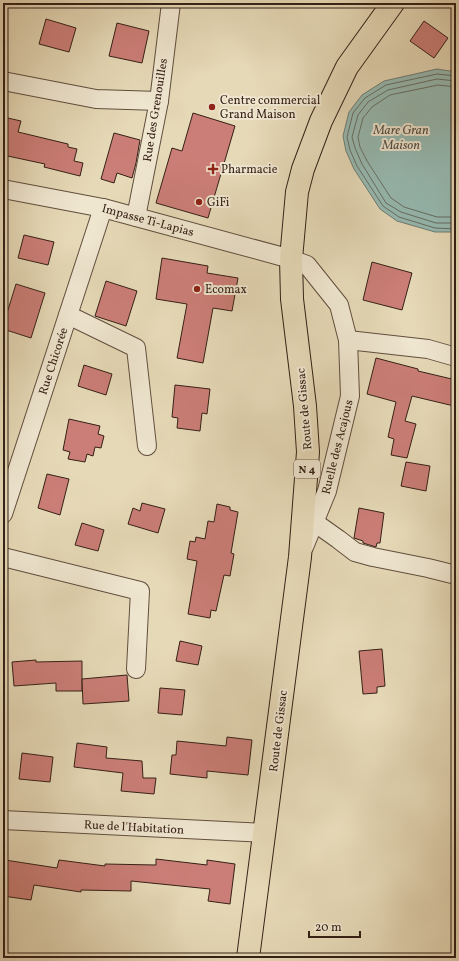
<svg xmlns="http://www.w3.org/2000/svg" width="459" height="961" font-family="Vollkorn,serif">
	<rect width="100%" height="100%" fill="#e6d9b7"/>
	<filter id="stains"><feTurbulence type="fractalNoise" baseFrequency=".005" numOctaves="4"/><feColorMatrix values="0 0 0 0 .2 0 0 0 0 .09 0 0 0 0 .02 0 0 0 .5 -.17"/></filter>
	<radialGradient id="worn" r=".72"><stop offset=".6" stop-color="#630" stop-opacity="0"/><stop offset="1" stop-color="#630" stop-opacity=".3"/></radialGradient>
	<path fill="#96bab2" stroke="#6f7c74" d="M 437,69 L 456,72 L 456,232 L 435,232 L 397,221 L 380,209 L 354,169 L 346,151 L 343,136 L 349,112 L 362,95 L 384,81 Z"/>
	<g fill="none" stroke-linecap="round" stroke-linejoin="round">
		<g stroke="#666d64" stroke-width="1">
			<path d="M 456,76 L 437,74 L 386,85 L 365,98 L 353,113 L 347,137 L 350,150 L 357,166 L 383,206 L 399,217 L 435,228 L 456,229"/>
			<path d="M 456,81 L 437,79 L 388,90 L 368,102 L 358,115 L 352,137 L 355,148 L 362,164 L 386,203 L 401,212 L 436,223 L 456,223"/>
			<path d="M 456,87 L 438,85 L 390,95 L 372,107 L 363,118 L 358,137 L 360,147 L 367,161 L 391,198 L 404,207 L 437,217 L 456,217"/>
		</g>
	</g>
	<g fill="#cb7e77" stroke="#352016">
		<path d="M 46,19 L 76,28 L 69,52 L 39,44 Z"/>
		<path d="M 424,21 L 448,38 L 434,58 L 410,41 Z"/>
		<path d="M 117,23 L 149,31 L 142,63 L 109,56 Z"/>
		<path d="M 193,113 L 235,126 L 208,218 L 156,203 L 172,148 L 182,151 Z"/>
		<path d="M 3,117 L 21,121 L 18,132 L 68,144 L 68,147 L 77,149 L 74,161 L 83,163 L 80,176 L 44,167 L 45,164 L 3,155 Z"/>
		<path d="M 114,133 L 140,140 L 136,163 L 132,178 L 117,173 L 114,183 L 101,179 Z"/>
		<path d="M 24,235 L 54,242 L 48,265 L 18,258 Z"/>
		<path d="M 162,258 L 208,266 L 207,273 L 238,278 L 232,311 L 213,308 L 203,363 L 177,358 L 187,304 L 156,299 Z"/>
		<path d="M 372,262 L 412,273 L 402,310 L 363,300 Z"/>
		<path d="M 106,281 L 137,291 L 126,326 L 95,316 Z"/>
		<path d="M 16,284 L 45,293 L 31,338 L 3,329 L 3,326 Z"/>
		<path d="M 376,358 L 418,369 L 418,371 L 456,380 L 456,399 L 454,406 L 412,396 L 405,421 L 416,424 L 407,458 L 391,455 L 394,439 L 388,437 L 396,402 L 367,394 Z"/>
		<path d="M 84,365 L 112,374 L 106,395 L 78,386 Z"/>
		<path d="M 175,385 L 210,389 L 207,414 L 202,413 L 200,431 L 177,428 L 178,418 L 172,417 Z"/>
		<path d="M 69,419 L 100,426 L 98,434 L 104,436 L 101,448 L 95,447 L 93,456 L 87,454 L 85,462 L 68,459 L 70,452 L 63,450 Z"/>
		<path d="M 406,462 L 430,466 L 426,491 L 401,486 Z"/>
		<path d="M 47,474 L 69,479 L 60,515 L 38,508 Z"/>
		<path d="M 142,503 L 165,509 L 158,533 L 128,524 L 133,508 L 140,511 Z"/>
		<path d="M 217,504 L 230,507 L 230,510 L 238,512 L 231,553 L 234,554 L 230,576 L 224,575 L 216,611 L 211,610 L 210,618 L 188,614 L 197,561 L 187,559 L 190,541 L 195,542 L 196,537 L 205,539 L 208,521 L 214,522 Z"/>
		<path d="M 359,508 L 384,513 L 380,543 L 377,543 L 376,547 L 363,543 L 363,541 L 354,538 Z"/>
		<path d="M 82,523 L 104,530 L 98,551 L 75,545 Z"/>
		<path d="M 180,641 L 202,646 L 198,665 L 176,661 Z"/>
		<path d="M 382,649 L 385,686 L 377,687 L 377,693 L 363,694 L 359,651 Z"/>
		<path d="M 36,660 L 36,662 L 82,661 L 82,691 L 56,691 L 56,683 L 14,686 L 12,662 Z"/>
		<path d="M 127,675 L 129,701 L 83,704 L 82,679 Z"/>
		<path d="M 160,688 L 185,690 L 182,715 L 158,713 Z"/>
		<path d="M 227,737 L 252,740 L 248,775 L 207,771 L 207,778 L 170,774 L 172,755 L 176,755 L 177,741 L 226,746 Z"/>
		<path d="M 77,743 L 107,747 L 106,758 L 142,761 L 143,778 L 156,778 L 154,794 L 121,791 L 123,773 L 74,767 Z"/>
		<path d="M 22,753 L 53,757 L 50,782 L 19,779 Z"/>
		<path d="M 156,859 L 207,865 L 207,860 L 235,864 L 230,904 L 208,901 L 210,889 L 131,881 L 131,891 L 81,890 L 81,892 L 34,885 L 31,900 L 3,896 L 3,873 L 5,860 L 57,868 L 59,860 L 105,866 L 105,864 L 156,865 Z"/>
	</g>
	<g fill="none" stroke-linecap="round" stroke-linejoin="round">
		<defs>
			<g id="minor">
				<path d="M 3,81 L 96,99 L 159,101"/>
				<path d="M 3,189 L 103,208 L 291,259 L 307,265 L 339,305 L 348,340 L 350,396 L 327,491 L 304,547"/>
				<path d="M 136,217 L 159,101 L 171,3"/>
				<path d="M 68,315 L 136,348 L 147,446"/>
				<path d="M 348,340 L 428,349 L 456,357"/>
				<path d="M 3,514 L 103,208"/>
				<path d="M 314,522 L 338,539 L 355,552 L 373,557 L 428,568 L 456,575"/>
				<path d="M 3,557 L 140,591 L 136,669"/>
				<path d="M 3,820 L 264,833"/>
			</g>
			<path id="primary" d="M 248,958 L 300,557 L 308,452 L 305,406 L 292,299 L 291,259 L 297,192 L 303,169 L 321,121 L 347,67 L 393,3"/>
		</defs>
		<use href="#minor" stroke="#614e3e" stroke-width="20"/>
		<use href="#primary" stroke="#352016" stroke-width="24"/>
		<use href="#minor" stroke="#efe6d0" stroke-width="18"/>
		<use href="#primary" stroke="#e6d9b7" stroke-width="22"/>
	</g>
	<g fill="#8f2418" stroke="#efe6d0" stroke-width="1.5">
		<circle cx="212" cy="107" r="4"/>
		<path d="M211 163h4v4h4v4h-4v4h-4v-4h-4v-4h4z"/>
		<circle cx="199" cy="202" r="4"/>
		<circle cx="197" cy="289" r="4"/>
	</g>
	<g text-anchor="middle" stroke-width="4" stroke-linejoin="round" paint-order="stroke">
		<rect fill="#efe6d0" stroke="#6d5b4e" stroke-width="1" x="294" y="460" width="26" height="18" rx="3"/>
		<g font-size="11" font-weight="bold" fill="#352016">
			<text x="307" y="473">N 4</text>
		</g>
		<g font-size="12" fill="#352016" stroke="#efe6d0" text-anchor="start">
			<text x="220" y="104">Centre commercial<tspan x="220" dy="14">Grand Maison</tspan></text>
			<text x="221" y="173">Pharmacie</text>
			<text x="207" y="206">GiFi</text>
			<text x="205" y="293">Ecomax</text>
		</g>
		<g font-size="12" fill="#352016" stroke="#efe6d0">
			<text transform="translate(155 110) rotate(-81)" y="4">Rue des Grenouilles</text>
			<text transform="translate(148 220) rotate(15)" y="4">Impasse Ti-Lapias</text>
			<text transform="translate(53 361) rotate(-72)" y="4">Rue Chicorée</text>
			<text transform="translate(304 409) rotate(-95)" y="4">Route de Gissac</text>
			<text transform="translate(337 447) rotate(-76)" y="4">Ruelle des Acajous</text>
			<text transform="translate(278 731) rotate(-83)" y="4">Route de Gissac</text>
			<text transform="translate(134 827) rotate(3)" y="4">Rue de l'Habitation</text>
		</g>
		<g font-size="13" font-style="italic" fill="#524e45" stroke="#efe6d0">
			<text x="401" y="134">Mare Gran<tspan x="401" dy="15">Maison</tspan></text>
		</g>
	</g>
	<rect width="459" height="961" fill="none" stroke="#e6d9b7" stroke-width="16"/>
	<rect x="4" y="4" width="451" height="953" fill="none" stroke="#352016" stroke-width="2"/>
	<rect x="8" y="8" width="443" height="945" fill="none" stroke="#352016"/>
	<path d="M309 931v6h51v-6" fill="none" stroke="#352016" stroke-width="2"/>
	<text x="315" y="931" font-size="12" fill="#352016" stroke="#efe6d0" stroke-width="3" paint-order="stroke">20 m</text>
	<rect width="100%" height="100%" filter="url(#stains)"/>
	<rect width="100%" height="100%" fill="url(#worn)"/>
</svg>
